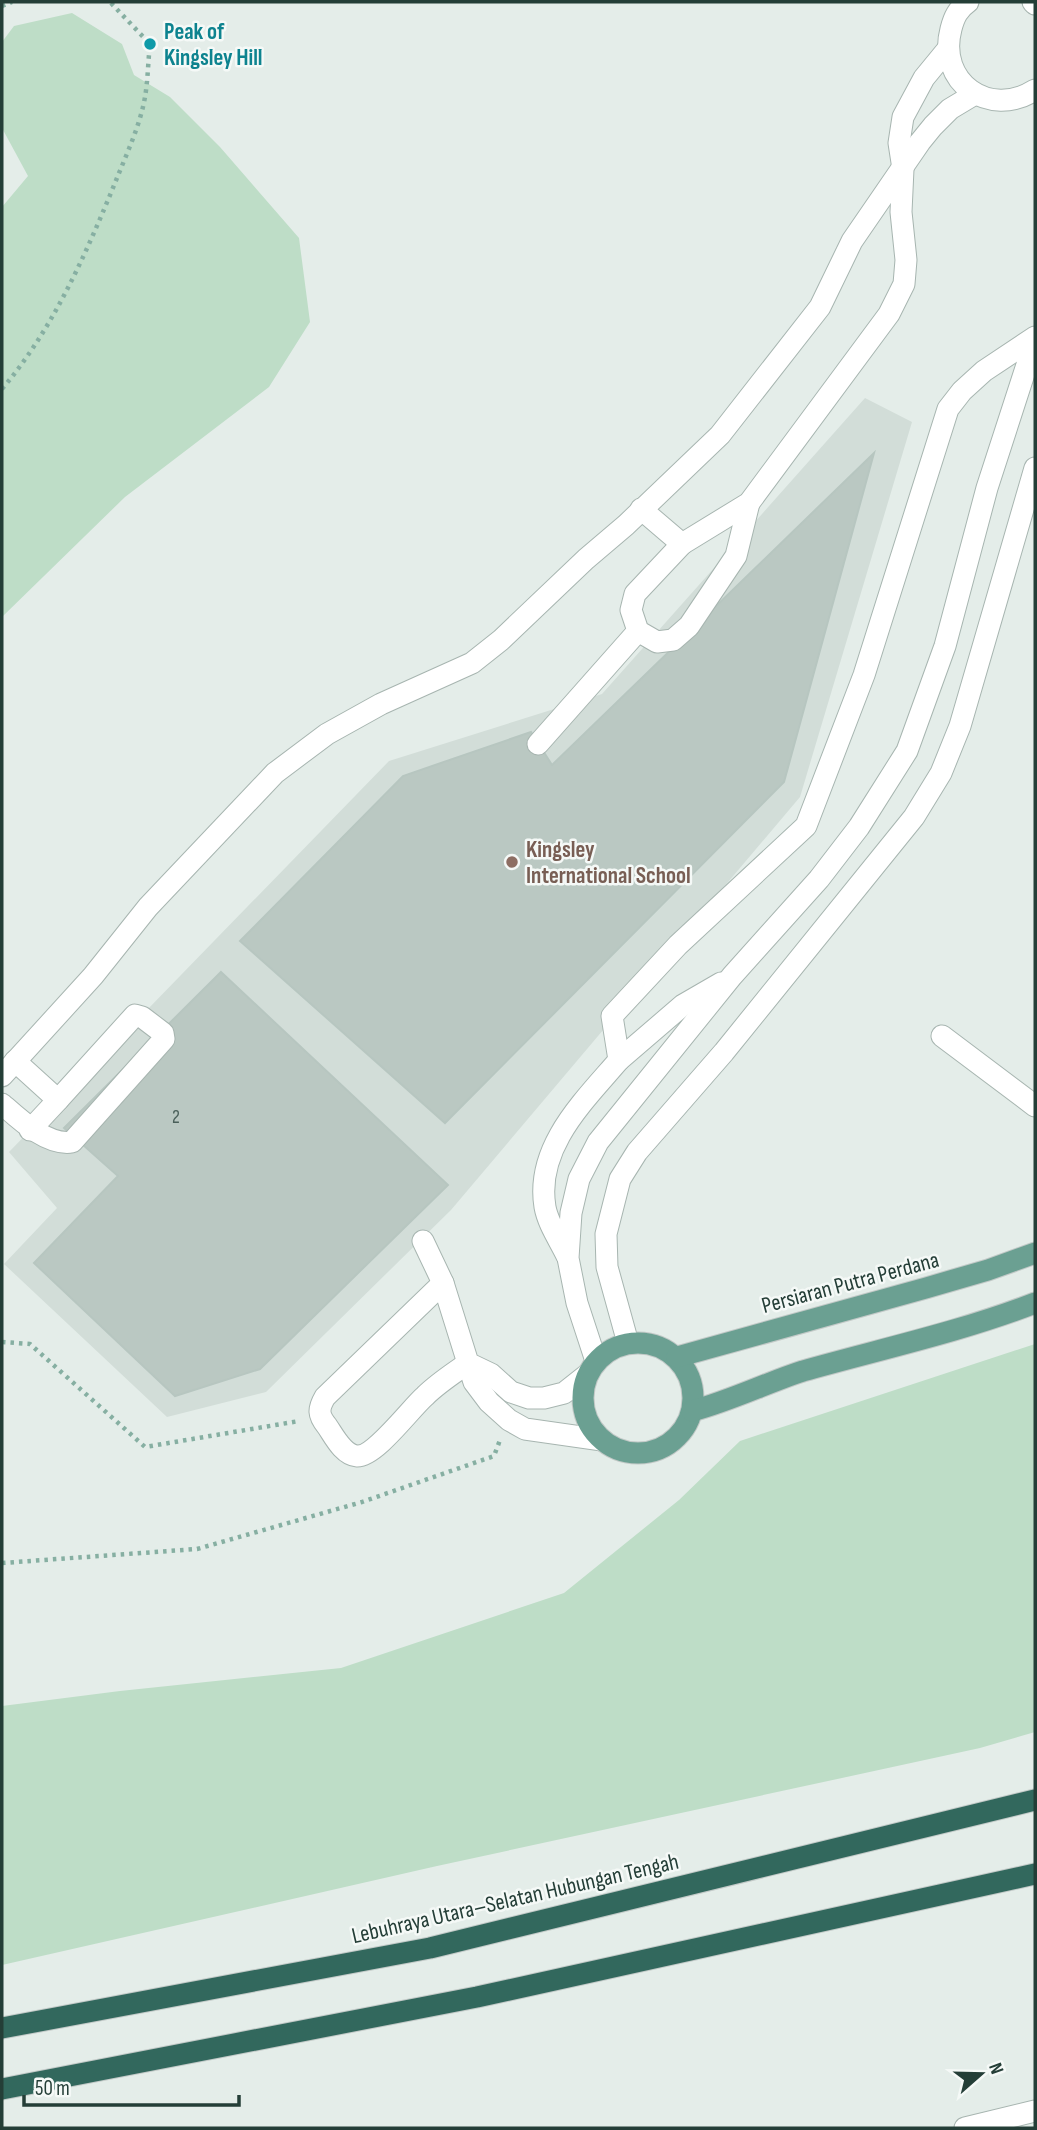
<svg xmlns="http://www.w3.org/2000/svg" width="1037" height="2130" font-family="'Sofia Sans Condensed',sans-serif">
	<rect width="100%" height="100%" fill="#e4ede9"/>
	<path fill="#d2ddd8" d="M 865,398 L 912,422 L 800,797 L 451,1210 L 266,1392 L 167,1417 L 4,1264 L 57,1208 L 9,1152 L 389,761 L 602,694 Z"/>
	<g fill="#beddc7">
		<path d="M 72,13 L 122,44 L 134,75 L 170,97 L 220,147 L 299,238 L 310,322 L 269,387 L 125,497 L 2,617 L 2,207 L 28,176 L 2,128 L 2,42 L 14,26 Z"/>
		<path d="M 1035,1344 L 1035,1732 L 980,1748 L 437,1866 L 2,1965 L 2,1706 L 120,1691 L 341,1668 L 564,1593 L 679,1500 L 740,1441 Z"/>
	</g>
	<g fill="#bac8c2" stroke="#b7c6c0" stroke-width="2">
		<path d="M 874,453 L 784,782 L 445,1123 L 240,941 L 403,776 L 531,732 L 552,765 Z"/>
		<path d="M 221,972 L 448,1185 L 260,1369 L 175,1396 L 34,1263 L 118,1176 L 64,1128 Z"/>
	</g>
	<g fill="none" stroke-linecap="round" stroke-linejoin="round">
		<defs>
			<g id="minor">
				<path d="M 968,2 C 958,9 954,17 951,29 C 937,82 989,119 1035,90"/>
				<path d="M 1033,2 L 1035,4"/>
				<path d="M 641,509 L 682,544 L 749,503 L 889,314 L 904,284 L 906,260 L 901,212 L 903,169 L 899,143 L 903,117 L 924,78 L 947,50"/>
				<path d="M 682,544 L 635,594 L 631,610 L 638,631 L 657,642 L 673,640 L 689,626 L 736,556 L 749,503"/>
				<path d="M 538,744 L 638,631"/>
				<path d="M 942,1036 L 1035,1106"/>
				<path d="M 619,1060 L 683,1005 L 721,983"/>
				<path d="M 2,1076 L 93,976 L 148,907 L 275,773 L 327,734 L 381,704 L 472,663 L 501,640 L 586,559 L 626,525 L 720,435 L 820,307 L 852,241 L 920,142 L 933,126 L 950,109 L 975,94"/>
				<path d="M 2,1104 C 19,1119 47,1146 72,1142 L 164,1039 L 163,1033 L 142,1017 L 135,1015 L 58,1100 L 15,1061"/>
				<path d="M 30,1130 L 58,1100"/>
				<path d="M 423,1241 L 443,1283 L 468,1363 L 491,1374 L 511,1392 L 529,1398 L 544,1398 L 564,1393 L 588,1374"/>
				<path d="M 567,1256 C 560,1241 548,1224 545,1207 C 535,1147 584,1101 619,1060 L 612,1016 L 678,945 L 806,826 L 864,675 L 948,409 L 962,391 L 984,371 L 1035,337"/>
				<path d="M 443,1283 L 325,1397 C 318,1409 318,1415 327,1426 C 334,1436 343,1455 357,1456 C 375,1457 411,1408 425,1396 C 438,1383 454,1373 468,1363 L 474,1382 L 489,1402 L 509,1420 L 525,1429 L 602,1440"/>
				<path d="M 628,1343 L 607,1267 L 606,1234 L 620,1179 L 637,1152 L 724,1052 L 914,817 L 941,773 L 960,726 L 1035,468"/>
				<path d="M 596,1361 L 577,1303 L 568,1258 L 571,1213 L 579,1179 L 598,1142 L 732,976 L 819,879 L 859,827 L 907,751 L 945,646 L 987,488 L 1035,340"/>
				<path d="M 965,2128 L 1035,2111"/>
			</g>
			<g id="major">
				<circle cx="638" cy="1398" r="55"/>
				<path d="M 677,1357 L 926,1288 L 988,1270 L 1035,1253"/>
				<path d="M 692,1411 C 730,1401 766,1383 803,1371 C 881,1349 960,1332 1035,1303"/>
			</g>
			<g id="highway">
				<path d="M 2,2028 L 430,1948 L 1035,1800"/>
				<path d="M 2,2089 L 477,1997 L 1035,1874"/>
			</g>
		</defs>
		<use href="#minor" stroke="#a7b5b0" stroke-width="23"/>
		<use href="#major" stroke="#c2c9c7" stroke-width="23"/>
		<use href="#highway" stroke="#c2c9c7" stroke-width="23"/>
		<g stroke="#86afa2" stroke-width="4.5" stroke-dasharray="3.5 5" stroke-linecap="butt">
			<path d="M 2,6 L 12,2"/>
			<path d="M 2,389 C 53,329 85,256 115,183 C 126,155 140,126 145,97 C 148,80 148,61 150,44 L 110,2"/>
			<path d="M 2,1342 L 30,1344 L 145,1447 L 299,1421"/>
			<path d="M 2,1563 L 197,1549 L 362,1502 L 494,1456 L 500,1440"/>
		</g>
		<use href="#minor" stroke="#fff" stroke-width="21"/>
		<use href="#major" stroke="#6ba092" stroke-width="21"/>
		<use href="#highway" stroke="#32685d" stroke-width="21"/>
	</g>
	<circle fill="#0f9aa8" stroke="#f5f9f7" stroke-width="2.5" cx="150" cy="44" r="7"/>
	<circle fill="#8d6e63" stroke="#f5f9f7" stroke-width="2.5" cx="512" cy="862" r="7"/>
	<g text-anchor="middle" stroke-width="5" stroke-linejoin="round" paint-order="stroke">
		<g font-size="19" fill="#4a605a">
			<text x="176" y="1123">2</text>
		</g>
		<g font-size="23" font-weight="bold" fill="#0d838f" stroke="#f5f9f7" text-anchor="start">
			<text x="164" y="39">Peak of<tspan x="164" dy="26">Kingsley Hill</tspan></text>
		</g>
		<g font-size="23" font-weight="bold" fill="#785e54" stroke="#f5f9f7" text-anchor="start">
			<text x="526" y="857">Kingsley<tspan x="526" dy="26">International School</tspan></text>
		</g>
		<g font-size="23" fill="#243e37" stroke="#f5f9f7">
			<text transform="translate(850 1282) rotate(-15)" y="8">Persiaran Putra Perdana</text>
			<text transform="translate(515 1898) rotate(-13)" y="8">Lebuhraya Utara–Selatan Hubungan Tengah</text>
		</g>
	</g>
	<rect width="1037" height="2130" fill="none" stroke="#243e37" stroke-width="7"/>
	<g transform="translate(981 2074) rotate(70)" stroke="#f5f9f7" stroke-width="5" paint-order="stroke">
	<path d="M0-5L12 26L0 18L-12 26Z" fill="#243e37"/>
	<text y="-10" font-size="19" font-weight="bold" text-anchor="middle" fill="#243e37">N</text>
	</g>
	<path d="M24 2095v10h215v-10" fill="none" stroke="#243e37" stroke-width="3.5"/>
	<text x="35" y="2095" font-size="21" fill="#243e37" stroke="#f5f9f7" stroke-width="5" paint-order="stroke">50 m</text>
</svg>
